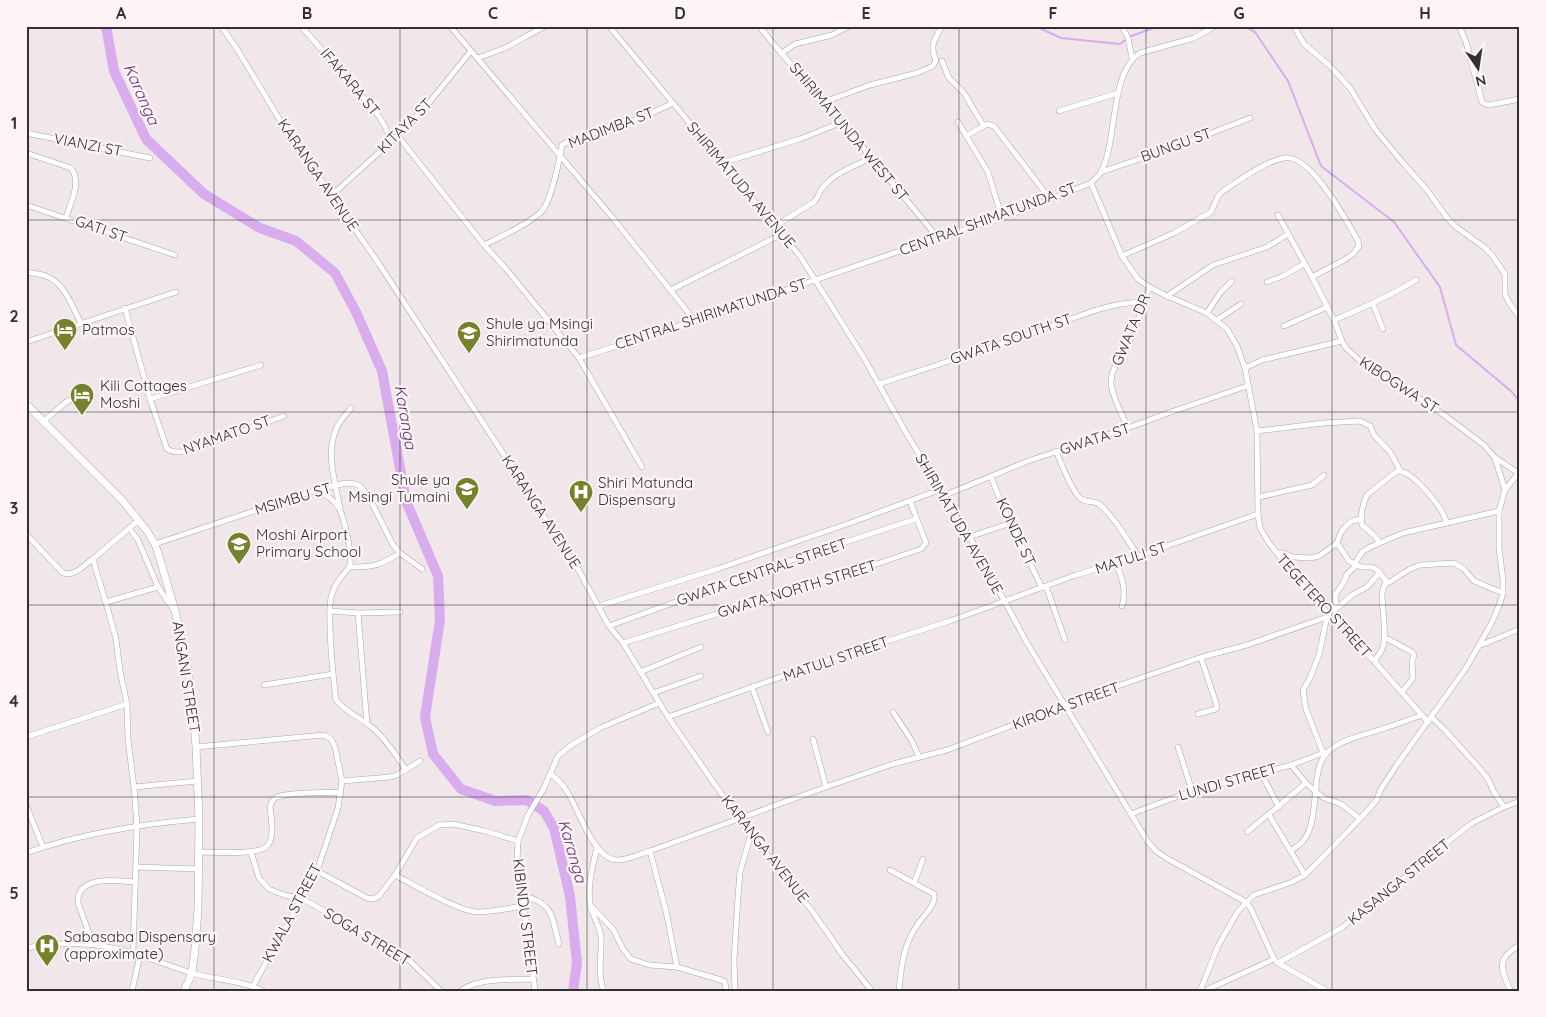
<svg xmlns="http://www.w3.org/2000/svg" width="1546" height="1017" font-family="Quicksand,sans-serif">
	<rect width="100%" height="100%" fill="#f1e6e9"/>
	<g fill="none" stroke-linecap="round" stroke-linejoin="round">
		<g stroke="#d8aced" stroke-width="2">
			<path d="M 1035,26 L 1061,38 L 1120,44 L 1131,36 L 1160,26"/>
			<path d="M 1244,26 L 1255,32 L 1288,81 L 1321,166 L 1394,222 L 1440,287 L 1456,345 L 1512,392 L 1520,402"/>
		</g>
		<path stroke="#d8aced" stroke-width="10" d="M 106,26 L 114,71 L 146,139 L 204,194 L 260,228 L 296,241 L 335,273 L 356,312 L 382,371 L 406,501 L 438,576 L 440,620 L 425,717 L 433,754 L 461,789 L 495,801 L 527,800 L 544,811 L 554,828 L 570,896 L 577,963 L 573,991"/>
		<defs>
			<g id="street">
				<path d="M 221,26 L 237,49 L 281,122 L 379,264 L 521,481 L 578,569 L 609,626 L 623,643 L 668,717 L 739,819 L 813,912 L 842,954 L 872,991"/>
				<path d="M 301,26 L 375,111 C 383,122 388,130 390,142"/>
				<path d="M 450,26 L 612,217 L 695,321"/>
				<path d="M 609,26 L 800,256 L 864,358 L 905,431 L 972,541 L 1027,643 L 1148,842 L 1156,851 L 1168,859 L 1246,902 L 1251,909 L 1274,959 L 1278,963 L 1327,991"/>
				<path d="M 759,26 L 776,47 L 855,138 L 938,238"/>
				<path d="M 1122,26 L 1128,38 L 1132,58"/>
				<path d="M 1294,26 L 1304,44 L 1329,65 L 1350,88 L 1375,129 L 1403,163 L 1427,190 L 1447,218 L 1456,227 L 1484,247 L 1492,255 L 1505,274 L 1505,294 L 1508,301 L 1520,318"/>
				<path d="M 1459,26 L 1466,42 L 1482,102 L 1485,104 L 1489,105 L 1520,99"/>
				<path d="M 782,53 L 795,44 L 832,35 L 849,26"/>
				<path d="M 478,58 L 505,48 L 545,26"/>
				<path d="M 942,61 L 949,78 L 964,93 L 983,125"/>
				<path d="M 824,102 L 870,85 L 917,73 L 933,66 L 936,60 C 929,45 935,39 942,26"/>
				<path d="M 1059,111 L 1118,93"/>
				<path d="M 958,122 L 988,172 L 1002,218"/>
				<path d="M 26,133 L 150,158"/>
				<path d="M 398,136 L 484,245 L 507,270 L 579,358 L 642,467"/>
				<path d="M 966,136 L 987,124 L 994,126 L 1050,199"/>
				<path d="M 26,153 L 71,168 C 82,182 71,202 66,217"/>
				<path d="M 722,163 L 800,139 L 842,122"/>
				<path d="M 1101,172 L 1175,147 L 1250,118"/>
				<path d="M 1091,183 L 1122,256 L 1138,279 L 1149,287 L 1167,296 L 1207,313 L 1227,329 L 1237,346 L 1245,368 L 1257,431 L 1258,514 L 1260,528 L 1269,543 L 1306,590 L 1374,661 L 1428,722"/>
				<path d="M 332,195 L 408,126 L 428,104 L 471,51"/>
				<path d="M 26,205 L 175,255"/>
				<path d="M 1278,215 L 1312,277 L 1334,320 L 1342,341 L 1346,348 L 1358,359 L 1440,412 L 1484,445 L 1495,458 L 1505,490"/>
				<path d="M 775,226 L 814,202 C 819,197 819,190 825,185 C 837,172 856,165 871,158"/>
				<path d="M 484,245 C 502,236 527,225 541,212 C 552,201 559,161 562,145 L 565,143 L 643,117 L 673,103"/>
				<path d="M 1122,256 L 1174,233 L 1211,212 L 1218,196 L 1223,191 C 1240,180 1264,162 1284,158 C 1310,153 1347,221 1358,241 L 1359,246 L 1353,254 L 1344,260 L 1312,277"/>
				<path d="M 26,272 C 33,273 40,274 46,276 C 65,283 72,307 81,323"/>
				<path d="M 1267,282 L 1283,276 L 1304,264"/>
				<path d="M 671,290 L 782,234"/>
				<path d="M 1167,296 L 1213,265 L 1267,247 L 1288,234"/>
				<path d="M 1373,304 L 1383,329"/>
				<path d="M 125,308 L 150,399 L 167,449 C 175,454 183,452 192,449 L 284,416"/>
				<path d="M 1207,313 L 1220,293 L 1232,281"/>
				<path d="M 1217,320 L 1241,304"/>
				<path d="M 1334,320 C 1363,308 1390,296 1416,280"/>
				<path d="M 1284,326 L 1327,307"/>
				<path d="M 26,342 L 176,292"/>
				<path d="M 579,358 L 695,321 L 938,238 L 1002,218 L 1091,183 C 1094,179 1099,176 1101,172 C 1118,141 1109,73 1140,53 L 1194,38 L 1215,26"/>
				<path d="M 1245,368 L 1262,360 L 1342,341"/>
				<path d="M 879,384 C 931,367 983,350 1035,332 C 1071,320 1106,302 1144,302"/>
				<path d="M 150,399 L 261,365"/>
				<path d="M 44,421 L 66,402 L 90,390"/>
				<path d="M 1128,428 C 1123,417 1110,392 1111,381 C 1112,366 1123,355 1129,342 C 1137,325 1143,306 1149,287"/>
				<path d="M 1257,431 L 1324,423 L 1360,421 L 1370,426 L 1374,435 L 1390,452 L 1400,470"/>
				<path d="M 1056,451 C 1061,463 1072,492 1081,499 C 1086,503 1093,500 1099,504 C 1115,518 1127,539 1138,556"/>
				<path d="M 1496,458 L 1518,473"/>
				<path d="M 991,477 L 1003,507 L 1042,588"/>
				<path d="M 317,490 C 327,495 336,501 340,510 C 344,519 354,559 349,567 C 348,570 344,573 342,576 C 335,584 331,593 330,604 C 329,636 332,668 336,700 C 346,713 362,718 374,729 C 387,741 396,755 406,770"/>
				<path d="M 943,496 L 1028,461 L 1128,428 L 1168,413 L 1247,386"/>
				<path d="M 1259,497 L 1312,485 L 1324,475"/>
				<path d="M 340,508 C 335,481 325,453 337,427 C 340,420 347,414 351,408"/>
				<path d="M 129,528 L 138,540 L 158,587 L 173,609"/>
				<path d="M 26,534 L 63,573 C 75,577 84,565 94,558"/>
				<path d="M 969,537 L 1011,523"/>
				<path d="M 1379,542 L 1375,536 L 1362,525 C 1360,516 1363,504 1367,495 L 1397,471 C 1410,469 1433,498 1440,508 C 1443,513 1445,518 1447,523"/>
				<path d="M 1337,543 L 1349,561 L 1361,567 L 1371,567 L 1376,569 L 1388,583 L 1410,569 L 1420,565 L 1454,563 L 1464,569 L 1474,581 L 1503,593"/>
				<path d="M 155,544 L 317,490 L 346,483 L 356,484 L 361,487 L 370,499 L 393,545 L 400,553 L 422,569"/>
				<path d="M 1277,553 L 1284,553 L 1293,557 L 1311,558 L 1319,556 L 1337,543 L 1341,532 L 1347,525 L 1352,521 L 1361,519"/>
				<path d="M 1116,563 C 1122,578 1127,591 1122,606"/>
				<path d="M 1354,565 L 1362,552 L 1370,547 L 1403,533 L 1499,511"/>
				<path d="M 349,567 C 374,567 379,566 400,553"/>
				<path d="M 1046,586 L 1065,640"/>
				<path d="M 106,602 L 158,587"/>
				<path d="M 599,606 L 717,569 L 850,523 L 939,490"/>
				<path d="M 1334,610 L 1336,604 L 1335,595 L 1344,582 L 1347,574 L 1357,565"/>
				<path d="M 330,611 L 358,613 L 400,612"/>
				<path d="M 358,613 L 367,724"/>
				<path d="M 609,626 L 803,556 L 916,519"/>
				<path d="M 1384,637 L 1412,652 L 1414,655 L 1412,662 L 1413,678 L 1402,692"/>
				<path d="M 623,643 L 856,571 L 921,549 L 926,543 L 910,501"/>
				<path d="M 1481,645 L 1520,629"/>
				<path d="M 1374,661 C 1377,657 1381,653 1383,647 C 1387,631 1382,611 1382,594 L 1383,589 L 1386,582"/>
				<path d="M 640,672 L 701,647"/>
				<path d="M 264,685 L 333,674"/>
				<path d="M 752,687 L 768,732"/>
				<path d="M 653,693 L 701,676"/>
				<path d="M 893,712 L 912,741 L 919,757"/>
				<path d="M 1198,714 L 1216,709 L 1217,706 L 1201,658"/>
				<path d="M 668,717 L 834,658 L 950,621 L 1076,575 L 1138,556 L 1258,514"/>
				<path d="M 1431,717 L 1442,727 L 1481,770 L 1488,779 L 1494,792 L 1504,807"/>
				<path d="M 26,737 L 127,704"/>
				<path d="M 813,739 L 826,787"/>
				<path d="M 196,747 L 324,735 L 331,739 L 335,747 L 342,781 L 338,808 L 317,871 L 253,986"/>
				<path d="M 1178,747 L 1192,791"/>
				<path d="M 1323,753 L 1306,709 L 1303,690 L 1310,678 L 1319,655 L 1327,617"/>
				<path d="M 1291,765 L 1306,783 L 1316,792 L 1324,798 L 1341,804 L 1360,819"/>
				<path d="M 550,773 C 557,779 564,785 568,793 C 579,810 593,858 616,860 C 626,861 640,854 650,851 L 826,787 L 893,764 L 947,750 L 1100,692 L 1202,657 L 1247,645 L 1327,617 L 1352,595 L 1367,587 L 1380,572"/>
				<path d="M 1261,773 L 1279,807"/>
				<path d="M 342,781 L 390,777 L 397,775 L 420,761"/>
				<path d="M 134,787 L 197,781"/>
				<path d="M 26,805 L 43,847"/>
				<path d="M 1131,814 L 1192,791 L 1291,765 L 1326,752"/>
				<path d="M 1269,815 L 1305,875"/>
				<path d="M 1247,832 L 1306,783"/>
				<path d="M 597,847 C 593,866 586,889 591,908 C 594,918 600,927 601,937 C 602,955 597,975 604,991"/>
				<path d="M 650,851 L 666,911 L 677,967"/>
				<path d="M 1291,851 C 1294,848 1300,845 1303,841 C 1322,818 1308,768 1329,751 C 1342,739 1365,735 1382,729 C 1395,725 1408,720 1422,715"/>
				<path d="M 199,852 C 212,852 261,856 268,845 C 275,836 271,817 270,807 C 271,803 273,799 277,797 C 287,792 327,793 341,792"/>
				<path d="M 251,852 L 259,878 L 269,889 L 284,895 L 303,899 L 383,944 L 410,961 L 441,991"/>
				<path d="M 26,853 C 82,833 141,824 199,819"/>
				<path d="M 136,867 L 199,869"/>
				<path d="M 890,870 L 934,894 C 937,905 921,918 916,927 C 903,946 901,969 899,991"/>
				<path d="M 317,871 L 367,898 L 373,899 L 379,896 L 395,875 L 417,838 L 439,825 L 453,824 L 485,831 L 518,841"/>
				<path d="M 395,875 C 414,885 458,911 477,912 C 493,912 509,908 524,906"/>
				<path d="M 914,883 L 923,859"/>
				<path d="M 522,895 C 554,904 551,914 559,944"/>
				<path d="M 591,906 L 613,929 L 623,949 L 631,959 L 649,965 L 677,967 L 721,980 L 725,982 L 726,991"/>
				<path d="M 93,944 L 78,903 C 76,875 118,880 135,882"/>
				<path d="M 26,948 C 64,941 96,942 133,953 C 153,959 172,967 192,973 C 215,980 241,980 263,991"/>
				<path d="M 133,953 L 137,826 L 134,787 L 128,740 L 127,704 L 120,671 L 116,639 L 108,610 L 94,563 L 94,558 L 139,520"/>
				<path d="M 1278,963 L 1343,927 L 1368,904 L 1419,867 L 1444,845 L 1472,823 L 1504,807 L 1520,801"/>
				<path d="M 132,991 L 140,955"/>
				<path d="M 460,991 C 480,977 510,980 533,979"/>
				<path d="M 535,991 L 524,906 L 517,861 L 518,841 L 528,815 L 544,788 L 558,756 L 570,746 L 600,728 L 659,703"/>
				<path d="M 735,991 L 734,960 L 738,897 L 740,872 L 751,834"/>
				<path d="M 1200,991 L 1218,946 L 1238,911 L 1254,895 L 1292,882 L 1305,875 L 1360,819 L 1376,801 L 1381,789 L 1396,766 L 1466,668 L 1491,624 L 1499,606 L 1503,593 L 1503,580 L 1499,548 L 1499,511 L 1505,490 L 1520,471"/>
				<path d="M 1204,991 L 1274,959"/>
				<path d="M 1511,991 C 1500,969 1496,958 1520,945"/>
			</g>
			<path id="secondary" d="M 26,404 L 122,500 L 147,531 L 155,544 L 162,566 L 176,614 L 188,670 L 192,699 L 196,747 L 199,819 L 198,909 L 195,949 L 192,973 L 184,991"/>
		</defs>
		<use href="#street" stroke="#aea4a6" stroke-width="6"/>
		<use href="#secondary" stroke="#aea4a6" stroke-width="8"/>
		<use href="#street" stroke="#fff" stroke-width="5"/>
		<use href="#secondary" stroke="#fff" stroke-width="7"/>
	</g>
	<path fill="none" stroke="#333031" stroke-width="1" stroke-opacity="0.55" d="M 214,26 L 214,991M 400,26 L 400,991M 587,26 L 587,991M 773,26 L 773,991M 959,26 L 959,991M 1146,26 L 1146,991M 1332,26 L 1332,991M 26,220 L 1520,220M 26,412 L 1520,412M 26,605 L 1520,605M 26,797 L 1520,797"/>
	<defs>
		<symbol id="hotel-pin" viewBox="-11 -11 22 30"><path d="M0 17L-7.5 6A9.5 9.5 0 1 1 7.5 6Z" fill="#76812d" stroke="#fef4f6"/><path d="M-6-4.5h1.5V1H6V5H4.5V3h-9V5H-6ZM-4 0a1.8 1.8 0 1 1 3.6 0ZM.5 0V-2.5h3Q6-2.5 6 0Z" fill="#fff"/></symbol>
		<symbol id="school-pin" viewBox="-11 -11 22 30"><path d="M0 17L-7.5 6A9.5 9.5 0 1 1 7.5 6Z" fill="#76812d" stroke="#fef4f6"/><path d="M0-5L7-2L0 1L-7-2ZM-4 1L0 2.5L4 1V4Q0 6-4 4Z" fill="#fff"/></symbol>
		<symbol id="hospital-pin" viewBox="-11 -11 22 30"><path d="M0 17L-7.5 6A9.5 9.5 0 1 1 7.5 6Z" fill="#76812d" stroke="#fef4f6"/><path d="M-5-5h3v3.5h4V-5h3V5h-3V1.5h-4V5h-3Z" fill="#fff"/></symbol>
	</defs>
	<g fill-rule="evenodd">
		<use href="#hotel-pin" x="51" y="316" width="28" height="38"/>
		<use href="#school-pin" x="455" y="319" width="28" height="38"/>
		<use href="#hotel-pin" x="68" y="381" width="28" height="38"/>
		<use href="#school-pin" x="453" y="475" width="28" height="38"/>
		<use href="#hospital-pin" x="567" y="478" width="28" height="38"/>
		<use href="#school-pin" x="225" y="530" width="28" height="38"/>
		<use href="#hospital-pin" x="33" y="932" width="28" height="38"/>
	</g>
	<g text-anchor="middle" stroke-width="4.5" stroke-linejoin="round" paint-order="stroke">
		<g font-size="15" fill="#333031" stroke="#fef4f6">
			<text transform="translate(350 82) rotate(50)" y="5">IFAKARA ST</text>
			<text transform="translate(405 126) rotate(-45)" y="5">KITAYA ST</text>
			<text transform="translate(611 128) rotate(-21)" y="5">MADIMBA ST</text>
			<text transform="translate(849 132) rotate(50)" y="5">SHIRIMATUNDA WEST ST</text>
			<text transform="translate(88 145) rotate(11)" y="5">VIANZI ST</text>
			<text transform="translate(1176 145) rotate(-20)" y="5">BUNGU ST</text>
			<text transform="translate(318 175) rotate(56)" y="5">KARANGA AVENUE</text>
			<text transform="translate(741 185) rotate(50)" y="5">SHIRIMATUDA AVENUE</text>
			<text transform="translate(988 219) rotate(-20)" y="5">CENTRAL SHIMATUNDA ST</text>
			<text transform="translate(101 229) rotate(19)" y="5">GATI ST</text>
			<text transform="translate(711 314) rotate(-18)" y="5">CENTRAL SHIRIMATUNDA ST</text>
			<text transform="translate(1131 330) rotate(-67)" y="5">GWATA DR</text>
			<text transform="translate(1011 339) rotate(-19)" y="5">GWATA SOUTH ST</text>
			<text transform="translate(1399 385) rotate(33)" y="5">KIBOGWA ST</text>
			<text transform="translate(227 435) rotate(-19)" y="5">NYAMATO ST</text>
			<text transform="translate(1095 439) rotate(-18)" y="5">GWATA ST</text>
			<text transform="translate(293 499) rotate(-17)" y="5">MSIMBU ST</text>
			<text transform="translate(541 512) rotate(57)" y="5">KARANGA AVENUE</text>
			<text transform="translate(959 524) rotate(60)" y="5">SHIRIMATUDA AVENUE</text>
			<text transform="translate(1016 532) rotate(65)" y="5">KONDE ST</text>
			<text transform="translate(1131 558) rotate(-18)" y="5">MATULI ST</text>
			<text transform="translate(762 572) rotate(-19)" y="5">GWATA CENTRAL STREET</text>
			<text transform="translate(797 589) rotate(-17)" y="5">GWATA NORTH STREET</text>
			<text transform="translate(1324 606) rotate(48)" y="5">TEGETERO STREET</text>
			<text transform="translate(836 659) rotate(-19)" y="5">MATULI STREET</text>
			<text transform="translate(186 677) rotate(81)" y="5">ANGANI STREET</text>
			<text transform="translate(1066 706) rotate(-20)" y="5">KIROKA STREET</text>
			<text transform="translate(1228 782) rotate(-16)" y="5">LUNDI STREET</text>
			<text transform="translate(765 849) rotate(52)" y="5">KARANGA AVENUE</text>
			<text transform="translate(1399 882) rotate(-39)" y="5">KASANGA STREET</text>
			<text transform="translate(292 913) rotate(-62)" y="5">KWALA STREET</text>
			<text transform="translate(525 917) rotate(83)" y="5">KIBINDU STREET</text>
			<text transform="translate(367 937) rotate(31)" y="5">SOGA STREET</text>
		</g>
		<g font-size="15" fill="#333031" stroke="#fef4f6" text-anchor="start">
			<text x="486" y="329">Shule ya Msingi<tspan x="486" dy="17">Shirimatunda</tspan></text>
			<text x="82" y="335">Patmos</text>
			<text x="100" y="391">Kili Cottages<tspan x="100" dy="17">Moshi</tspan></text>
			<text x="450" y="485" text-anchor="end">Shule ya<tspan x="450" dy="17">Msingi Tumaini</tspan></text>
			<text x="598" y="488">Shiri Matunda<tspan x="598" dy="17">Dispensary</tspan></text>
			<text x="256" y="540">Moshi Airport<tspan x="256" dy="17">Primary School</tspan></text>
			<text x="64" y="942">Sabasaba Dispensary<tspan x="64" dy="17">(approximate)</tspan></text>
		</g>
		<g font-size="16" font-style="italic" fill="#5f2a76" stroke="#fef4f6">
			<text transform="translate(142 94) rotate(66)" y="6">Karanga</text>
			<text transform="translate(406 417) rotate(80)" y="6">Karanga</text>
			<text transform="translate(573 851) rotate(74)" y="6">Karanga</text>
		</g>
	</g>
	<rect width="1546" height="1017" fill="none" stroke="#fef4f6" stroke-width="55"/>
	<g transform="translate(1478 68) rotate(167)" stroke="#fef4f6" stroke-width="4" paint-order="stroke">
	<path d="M0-4L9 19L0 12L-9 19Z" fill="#333031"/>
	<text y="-8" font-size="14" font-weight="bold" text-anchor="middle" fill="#333031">N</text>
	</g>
	<rect x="28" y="28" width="1490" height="962" fill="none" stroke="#333031" stroke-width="2"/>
	<g font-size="16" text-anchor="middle" font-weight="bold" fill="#333031">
		<text x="121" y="19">A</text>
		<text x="307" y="19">B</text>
		<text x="493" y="19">C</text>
		<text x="680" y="19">D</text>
		<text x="866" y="19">E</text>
		<text x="1053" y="19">F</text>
		<text x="1239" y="19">G</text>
		<text x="1425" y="19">H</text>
		<text x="14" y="129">1</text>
		<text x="14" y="322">2</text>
		<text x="14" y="514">3</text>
		<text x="14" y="707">4</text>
		<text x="14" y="899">5</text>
	</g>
</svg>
